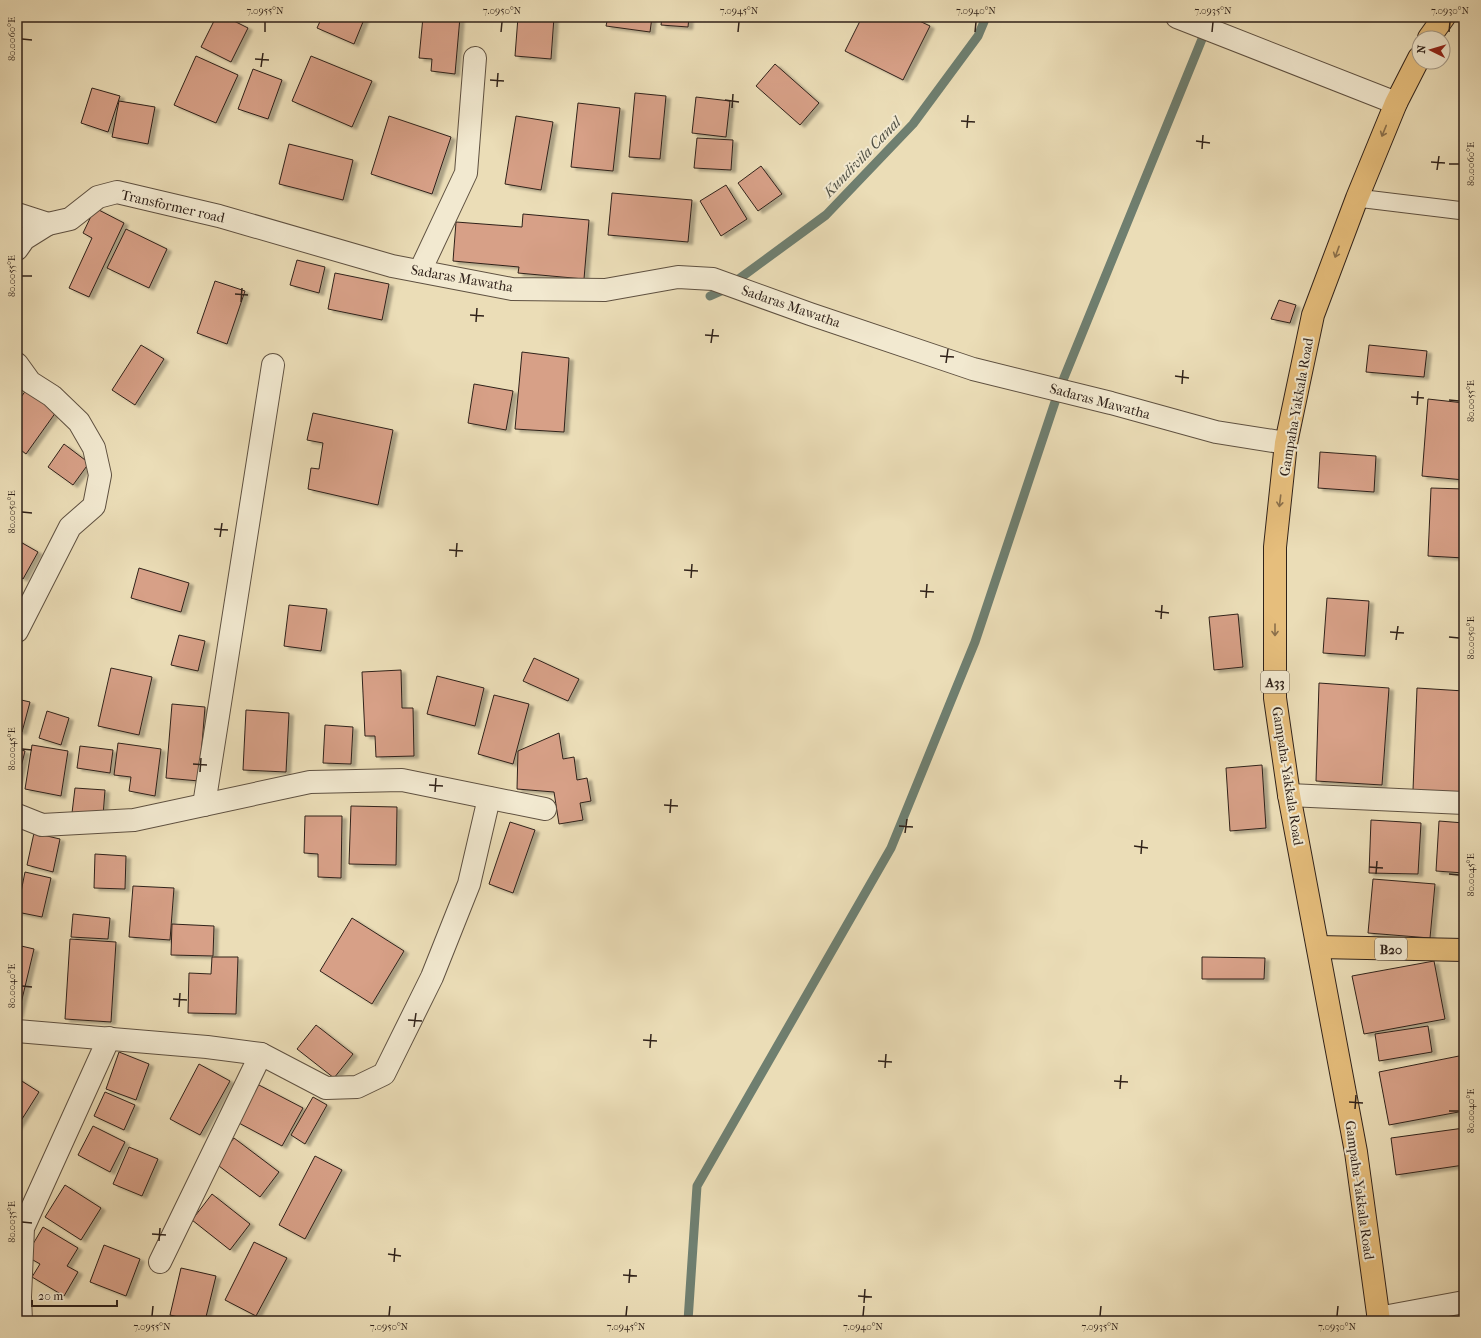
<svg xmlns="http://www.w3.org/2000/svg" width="1481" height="1338" font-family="'IM FELL French Canon',serif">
	<defs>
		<filter id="shadow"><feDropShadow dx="4.5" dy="2.5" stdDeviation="1" flood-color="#0004"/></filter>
	</defs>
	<rect width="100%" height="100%" fill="#ebddb7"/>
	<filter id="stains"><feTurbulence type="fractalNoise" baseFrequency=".005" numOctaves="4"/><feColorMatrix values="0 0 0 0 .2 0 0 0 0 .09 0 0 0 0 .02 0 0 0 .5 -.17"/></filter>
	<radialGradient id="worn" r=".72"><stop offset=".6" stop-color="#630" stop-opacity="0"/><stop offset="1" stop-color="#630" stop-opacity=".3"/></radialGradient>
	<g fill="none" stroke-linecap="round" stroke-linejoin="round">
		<g stroke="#6f7f70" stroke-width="9">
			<path d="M 732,284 L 826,215 L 913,124 L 978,36 L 986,17"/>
			<path d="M 710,296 L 728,288"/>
			<path d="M 1059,390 L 1211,17"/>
			<path d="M 688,1321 L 697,1186 L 891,848 L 975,642 L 1059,390"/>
		</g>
	</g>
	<g fill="#d7a087" stroke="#30221a" filter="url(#shadow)">
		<path d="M 216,17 L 226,17 L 248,28 L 231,62 L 201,47 Z"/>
		<path d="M 322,17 L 365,17 L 354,44 L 317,28 Z"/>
		<path d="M 423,17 L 460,17 L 455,74 L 431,71 L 432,59 L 419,58 Z"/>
		<path d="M 518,17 L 554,17 L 551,59 L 515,56 Z"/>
		<path d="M 608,17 L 652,17 L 650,32 L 606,26 Z"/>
		<path d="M 662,17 L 689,17 L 688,27 L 661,25 Z"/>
		<path d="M 862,17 L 911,17 L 930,26 L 903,80 L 845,51 Z"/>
		<path d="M 196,56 L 238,75 L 216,123 L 174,105 Z"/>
		<path d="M 311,56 L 372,81 L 352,127 L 292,101 Z"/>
		<path d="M 775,64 L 819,103 L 800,125 L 756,86 Z"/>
		<path d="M 253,69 L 282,80 L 268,119 L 238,109 Z"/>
		<path d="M 92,88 L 120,96 L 108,132 L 81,123 Z"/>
		<path d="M 635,93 L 666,96 L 660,159 L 629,157 Z"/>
		<path d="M 696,97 L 730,101 L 726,137 L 692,133 Z"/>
		<path d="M 119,101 L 155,107 L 148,144 L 112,137 Z"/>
		<path d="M 578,103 L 620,108 L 613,171 L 571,167 Z"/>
		<path d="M 389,116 L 451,137 L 432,194 L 371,174 Z"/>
		<path d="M 516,116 L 553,122 L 541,190 L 505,184 Z"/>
		<path d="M 697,138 L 733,140 L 731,170 L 694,168 Z"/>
		<path d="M 289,144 L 353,160 L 343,200 L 279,184 Z"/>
		<path d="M 761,166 L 782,194 L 758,211 L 738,183 Z"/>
		<path d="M 726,185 L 747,219 L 721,236 L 700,201 Z"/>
		<path d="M 612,193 L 692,200 L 688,242 L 608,235 Z"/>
		<path d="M 95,208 L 124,223 L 89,297 L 69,288 L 92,238 L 83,233 Z"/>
		<path d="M 523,214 L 589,220 L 584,279 L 518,273 L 519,267 L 453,261 L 456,222 L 522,227 Z"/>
		<path d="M 126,229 L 167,249 L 149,288 L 107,268 Z"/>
		<path d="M 297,260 L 325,267 L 319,293 L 290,285 Z"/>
		<path d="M 335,273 L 389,284 L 382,320 L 328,309 Z"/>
		<path d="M 215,281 L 245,291 L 227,344 L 197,333 Z"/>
		<path d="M 1279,300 L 1296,305 L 1290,323 L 1271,319 Z"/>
		<path d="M 141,345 L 164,359 L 135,405 L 112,390 Z"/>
		<path d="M 1369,345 L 1427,351 L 1424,377 L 1366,372 Z"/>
		<path d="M 522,352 L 569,358 L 564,432 L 515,429 Z"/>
		<path d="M 474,384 L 513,391 L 506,430 L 468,423 Z"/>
		<path d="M 26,390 L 56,412 L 26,454 L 17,447 L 17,403 Z"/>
		<path d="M 1428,399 L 1464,403 L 1464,480 L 1422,476 Z"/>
		<path d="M 313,413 L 393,430 L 378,505 L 308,489 L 311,468 L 319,469 L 323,443 L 307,440 Z"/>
		<path d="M 64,444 L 89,463 L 73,485 L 48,467 Z"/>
		<path d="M 1320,452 L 1376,456 L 1374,492 L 1318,488 Z"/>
		<path d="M 1431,488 L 1464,489 L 1464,558 L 1428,556 Z"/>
		<path d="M 17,540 L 38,552 L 23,579 L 17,575 Z"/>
		<path d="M 139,568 L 189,583 L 181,612 L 131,598 Z"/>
		<path d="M 1327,598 L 1369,601 L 1365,656 L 1323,653 Z"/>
		<path d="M 289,605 L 327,609 L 321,651 L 284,646 Z"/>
		<path d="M 1238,614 L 1243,667 L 1214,670 L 1209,617 Z"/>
		<path d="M 179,635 L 205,641 L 198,671 L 171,665 Z"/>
		<path d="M 534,658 L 579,679 L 568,701 L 523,681 Z"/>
		<path d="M 111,668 L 152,677 L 139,735 L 98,726 Z"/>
		<path d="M 401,670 L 402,708 L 413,708 L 414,756 L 376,757 L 375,736 L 365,736 L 362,672 Z"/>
		<path d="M 437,676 L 484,688 L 475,726 L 427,714 Z"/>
		<path d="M 1319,683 L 1389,688 L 1382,785 L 1316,781 Z"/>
		<path d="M 1417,688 L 1464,691 L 1464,793 L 1413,790 Z"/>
		<path d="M 494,695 L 529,704 L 513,764 L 478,754 Z"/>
		<path d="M 17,699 L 30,702 L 22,732 L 17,731 Z"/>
		<path d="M 172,704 L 205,707 L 199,781 L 166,778 Z"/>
		<path d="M 246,710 L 289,713 L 286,772 L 243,770 Z"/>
		<path d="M 47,711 L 69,718 L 61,745 L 39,738 Z"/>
		<path d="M 325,725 L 353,727 L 351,764 L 323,763 Z"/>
		<path d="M 559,733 L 563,759 L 574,757 L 577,780 L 587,778 L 591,801 L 580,803 L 583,820 L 559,824 L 554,792 L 517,789 L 518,751 Z"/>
		<path d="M 118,743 L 161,749 L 155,796 L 129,791 L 131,777 L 114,775 Z"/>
		<path d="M 32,745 L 68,751 L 61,796 L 25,789 Z"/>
		<path d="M 80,746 L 113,750 L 110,773 L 77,768 Z"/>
		<path d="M 17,749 L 25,751 L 17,783 Z"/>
		<path d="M 1262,765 L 1266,828 L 1230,831 L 1226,768 Z"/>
		<path d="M 75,788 L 105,790 L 103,816 L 72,813 Z"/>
		<path d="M 351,806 L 397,807 L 396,865 L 349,864 Z"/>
		<path d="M 305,816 L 342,816 L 341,878 L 318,877 L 318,854 L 304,853 Z"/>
		<path d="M 1371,820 L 1421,823 L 1418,874 L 1369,873 Z"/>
		<path d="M 1439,821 L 1464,823 L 1464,873 L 1436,871 Z"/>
		<path d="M 510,822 L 535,830 L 513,893 L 489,884 Z"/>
		<path d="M 34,833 L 60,839 L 53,872 L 27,865 Z"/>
		<path d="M 95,854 L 126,856 L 125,889 L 94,888 Z"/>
		<path d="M 25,872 L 51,878 L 42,917 L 17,912 Z"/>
		<path d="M 1373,879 L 1435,884 L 1430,938 L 1368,933 Z"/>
		<path d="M 133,886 L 174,888 L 170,940 L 129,937 Z"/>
		<path d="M 73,914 L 110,918 L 108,939 L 71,937 Z"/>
		<path d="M 352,918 L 404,951 L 372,1004 L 320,971 Z"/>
		<path d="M 172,924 L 214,926 L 213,956 L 171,955 Z"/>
		<path d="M 70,939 L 116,942 L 111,1022 L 65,1019 Z"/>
		<path d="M 17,945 L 34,949 L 18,1016 L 17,1015 Z"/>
		<path d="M 212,957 L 238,957 L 236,1014 L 188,1013 L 189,973 L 211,974 Z"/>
		<path d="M 1202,957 L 1265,958 L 1264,979 L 1202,979 Z"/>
		<path d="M 1434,961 L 1445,1019 L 1364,1034 L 1352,976 Z"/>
		<path d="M 316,1025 L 353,1054 L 334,1078 L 297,1049 Z"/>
		<path d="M 1428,1026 L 1432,1052 L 1379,1061 L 1375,1034 Z"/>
		<path d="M 119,1052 L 149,1064 L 136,1100 L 106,1089 Z"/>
		<path d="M 1464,1055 L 1464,1111 L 1389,1125 L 1379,1072 Z"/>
		<path d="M 199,1064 L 230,1081 L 200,1135 L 170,1119 Z"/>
		<path d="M 17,1078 L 39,1092 L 17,1127 Z"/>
		<path d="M 257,1084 L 303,1108 L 282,1146 L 237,1122 Z"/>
		<path d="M 105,1092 L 135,1105 L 124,1130 L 94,1116 Z"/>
		<path d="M 313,1097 L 327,1105 L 305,1144 L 291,1135 Z"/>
		<path d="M 93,1126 L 125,1142 L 110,1172 L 78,1155 Z"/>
		<path d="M 1464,1128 L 1464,1165 L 1396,1175 L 1391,1138 Z"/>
		<path d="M 234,1138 L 279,1172 L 260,1197 L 215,1163 Z"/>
		<path d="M 129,1147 L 158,1159 L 142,1196 L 113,1184 Z"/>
		<path d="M 315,1156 L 342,1170 L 305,1239 L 279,1225 Z"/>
		<path d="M 65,1185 L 101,1208 L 81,1240 L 45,1217 Z"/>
		<path d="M 212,1194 L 250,1224 L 230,1250 L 192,1220 Z"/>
		<path d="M 43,1227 L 78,1248 L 67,1266 L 78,1272 L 64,1296 L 32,1277 L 40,1264 L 26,1256 Z"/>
		<path d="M 254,1242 L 287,1258 L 256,1316 L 225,1300 Z"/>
		<path d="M 104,1245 L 140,1259 L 126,1296 L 90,1282 Z"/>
		<path d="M 181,1268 L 216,1276 L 205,1321 L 195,1321 L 170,1315 Z"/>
	</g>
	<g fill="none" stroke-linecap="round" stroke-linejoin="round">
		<defs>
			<path id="service" d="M 1357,198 L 1464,211"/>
			<g id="minor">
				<path d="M 1177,17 L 1396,103"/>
				<path d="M 17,214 L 48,224 L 70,219 L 98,197 L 117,192 L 219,216 L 392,266 L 512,289 L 605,290 L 678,277 L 713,279 L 810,314 L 973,369 L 1111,403 L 1216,432 L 1286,443"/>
				<path d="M 17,249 L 24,239 L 48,224"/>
				<path d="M 420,271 L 466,173 L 475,58"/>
				<path d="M 17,364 L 30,382 L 52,396 L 79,422 L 94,448 L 100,475 L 94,506 L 70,527 L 17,631"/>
				<path d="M 1289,795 L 1464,803"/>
				<path d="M 204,805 L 273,365"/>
				<path d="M 17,815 L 42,825 L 134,820 L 310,782 L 402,780 L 545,809"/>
				<path d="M 17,1031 L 207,1047 L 261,1054 L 326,1088 L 357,1087 L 384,1074 L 432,977 L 469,884 L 489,798"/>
				<path d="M 160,1262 L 261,1054"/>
				<path d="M 1378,1318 L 1464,1302"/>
				<path d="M 21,1321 L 20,1297 L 23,1228 L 109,1038"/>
			</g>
			<path id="primary" d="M 1318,947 L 1464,950"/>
			<g id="trunk">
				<path d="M 1429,38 L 1444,17"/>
				<path d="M 1379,1321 L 1356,1152 L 1289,795 L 1275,698 L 1275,547 L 1286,443 L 1313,315 L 1357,198 L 1396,103 L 1419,58"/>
			</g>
		</defs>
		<use href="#service" stroke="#5f5141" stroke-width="19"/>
		<use href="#minor" stroke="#5f5141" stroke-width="24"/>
		<use href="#primary" stroke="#30221a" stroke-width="24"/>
		<use href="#trunk" stroke="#30221a" stroke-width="24"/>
		<use href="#service" stroke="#f2e9d0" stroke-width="17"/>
		<use href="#minor" stroke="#f2e9d0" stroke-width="22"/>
		<use href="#primary" stroke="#e6be7c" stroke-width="22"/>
		<use href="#trunk" stroke="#e6be7c" stroke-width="22"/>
	</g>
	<defs><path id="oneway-shaft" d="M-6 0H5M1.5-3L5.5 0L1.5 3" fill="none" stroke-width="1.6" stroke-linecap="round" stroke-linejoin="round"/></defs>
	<g stroke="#8b704b">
		<use href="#oneway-shaft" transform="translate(1384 131) rotate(112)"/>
		<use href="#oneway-shaft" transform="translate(1337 252) rotate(110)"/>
		<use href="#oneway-shaft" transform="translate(1280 501) rotate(97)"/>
		<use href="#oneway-shaft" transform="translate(1275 630) rotate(90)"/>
	</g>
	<path fill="none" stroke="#30221a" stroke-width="1.5" d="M 265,32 L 265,22M 501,32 L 502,22M 738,32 L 739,22M 975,32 L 976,22M 1212,32 L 1213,22M 1449,32 L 1450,22M 22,39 L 32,40M 255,59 L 269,60M 261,67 L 263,53M 490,80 L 504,81M 497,87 L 498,73M 725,100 L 739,102M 732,108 L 733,94M 961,121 L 975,122M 967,128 L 968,115M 1196,141 L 1210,143M 1202,149 L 1203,135M 1431,162 L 1445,163M 1449,164 L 1459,164M 1437,170 L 1439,156M 22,276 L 32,276M 235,294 L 248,295M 241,302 L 242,288M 470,315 L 484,316M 476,322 L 477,308M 705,335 L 719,336M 711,343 L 713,329M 940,356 L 954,357M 946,363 L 948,349M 1175,376 L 1189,378M 1182,384 L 1183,370M 1411,397 L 1424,398M 1449,400 L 1459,401M 1417,405 L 1418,391M 22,512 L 32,513M 214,529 L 228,530M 220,537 L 222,523M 449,550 L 463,551M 456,557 L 457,543M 684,570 L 698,571M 691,578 L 692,564M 920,591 L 934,592M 926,598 L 927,584M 1155,611 L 1169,613M 1161,619 L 1162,605M 1390,632 L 1404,633M 1449,637 L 1459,638M 1396,640 L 1398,626M 22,749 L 32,750M 193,764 L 207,765M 200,772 L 201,758M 429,785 L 443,786M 435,792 L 436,778M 664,805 L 678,806M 670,813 L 671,799M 899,826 L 913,827M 905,833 L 907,819M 1134,846 L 1148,848M 1141,854 L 1142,840M 1369,867 L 1383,868M 1376,874 L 1377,861M 1449,874 L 1459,875M 22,986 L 32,987M 173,999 L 187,1000M 179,1007 L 180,993M 408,1020 L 422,1021M 414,1027 L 416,1013M 643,1040 L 657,1041M 650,1048 L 651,1034M 878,1061 L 892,1062M 885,1068 L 886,1054M 1114,1081 L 1128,1082M 1120,1089 L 1121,1075M 1349,1102 L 1363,1103M 1355,1109 L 1356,1095M 1449,1111 L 1459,1111M 22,1222 L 32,1223M 152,1234 L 166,1235M 159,1241 L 160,1228M 388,1254 L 401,1256M 394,1262 L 395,1248M 623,1275 L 637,1276M 629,1283 L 630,1269M 858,1296 L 872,1297M 864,1303 L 865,1289M 152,1316 L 153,1306M 389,1316 L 390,1306M 626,1316 L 627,1306M 863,1316 L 864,1306M 1100,1316 L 1101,1306M 1337,1316 L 1338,1306"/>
	<g text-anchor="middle" stroke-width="4" stroke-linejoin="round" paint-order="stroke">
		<g fill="#f2e9d0" stroke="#6a5e51" stroke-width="1">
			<rect x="1261" y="671" width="28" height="22" rx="3"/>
			<rect x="1375" y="938" width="32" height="22" rx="3"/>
		</g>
		<g font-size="13" font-weight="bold" fill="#30221a">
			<text x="1275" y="687">A33</text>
			<text x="1391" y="954">B20</text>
		</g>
		<g font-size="14" fill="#30221a" stroke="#f2e9d0">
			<text transform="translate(173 206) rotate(13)" y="5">Transformer road</text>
			<text transform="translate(462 278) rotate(10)" y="5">Sadaras Mawatha</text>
			<text transform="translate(791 306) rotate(19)" y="5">Sadaras Mawatha</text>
			<text transform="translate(1100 401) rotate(15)" y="5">Sadaras Mawatha</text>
			<text transform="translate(1296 407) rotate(-80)" y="5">Gampaha-Yakkala Road</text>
			<text transform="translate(1288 776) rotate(81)" y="5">Gampaha-Yakkala Road</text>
			<text transform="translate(1360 1190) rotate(82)" y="5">Gampaha-Yakkala Road</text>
		</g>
		<g font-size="15" font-style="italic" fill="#505045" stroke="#f2e9d0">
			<text transform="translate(862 157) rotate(-46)" y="5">Kundivila Canal</text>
		</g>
	</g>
	<rect width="1481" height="1338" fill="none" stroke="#ebddb7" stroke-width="44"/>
	<g transform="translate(1431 50) rotate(275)"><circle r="19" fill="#f2e9d0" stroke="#a49987"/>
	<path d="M0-3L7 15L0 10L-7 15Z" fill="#8f2418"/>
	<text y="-6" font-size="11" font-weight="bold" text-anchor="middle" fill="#30221a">N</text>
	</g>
	<path d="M32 1300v6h85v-6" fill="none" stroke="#30221a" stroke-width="2"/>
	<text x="38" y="1300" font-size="12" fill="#30221a" stroke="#f2e9d0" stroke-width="3" paint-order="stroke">20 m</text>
	<rect x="22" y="22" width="1437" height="1294" fill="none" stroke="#30221a" stroke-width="1.5"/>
	<g font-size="10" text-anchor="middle" fill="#30221a">
		<text x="265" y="14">7.0955°N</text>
		<text x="502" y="14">7.0950°N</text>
		<text x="739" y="14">7.0945°N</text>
		<text x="976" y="14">7.0940°N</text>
		<text x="1213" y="14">7.0935°N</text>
		<text x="1450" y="14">7.0930°N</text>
		<text transform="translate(11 39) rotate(-90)" y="4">80.0060°E</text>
		<text transform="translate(1470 164) rotate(-90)" y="4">80.0060°E</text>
		<text transform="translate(11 276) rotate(-90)" y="4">80.0055°E</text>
		<text transform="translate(1470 401) rotate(-90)" y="4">80.0055°E</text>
		<text transform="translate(11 512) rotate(-90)" y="4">80.0050°E</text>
		<text transform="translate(1470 638) rotate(-90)" y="4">80.0050°E</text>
		<text transform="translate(11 749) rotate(-90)" y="4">80.0045°E</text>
		<text transform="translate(1470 875) rotate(-90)" y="4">80.0045°E</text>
		<text transform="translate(11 986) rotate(-90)" y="4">80.0040°E</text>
		<text transform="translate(1470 1111) rotate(-90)" y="4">80.0040°E</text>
		<text transform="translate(11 1222) rotate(-90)" y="4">80.0035°E</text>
		<text x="152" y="1330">7.0955°N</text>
		<text x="389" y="1330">7.0950°N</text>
		<text x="626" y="1330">7.0945°N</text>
		<text x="863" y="1330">7.0940°N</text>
		<text x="1100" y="1330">7.0935°N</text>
		<text x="1337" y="1330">7.0930°N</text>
	</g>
	<rect width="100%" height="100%" filter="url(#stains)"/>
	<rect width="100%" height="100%" fill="url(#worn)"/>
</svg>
